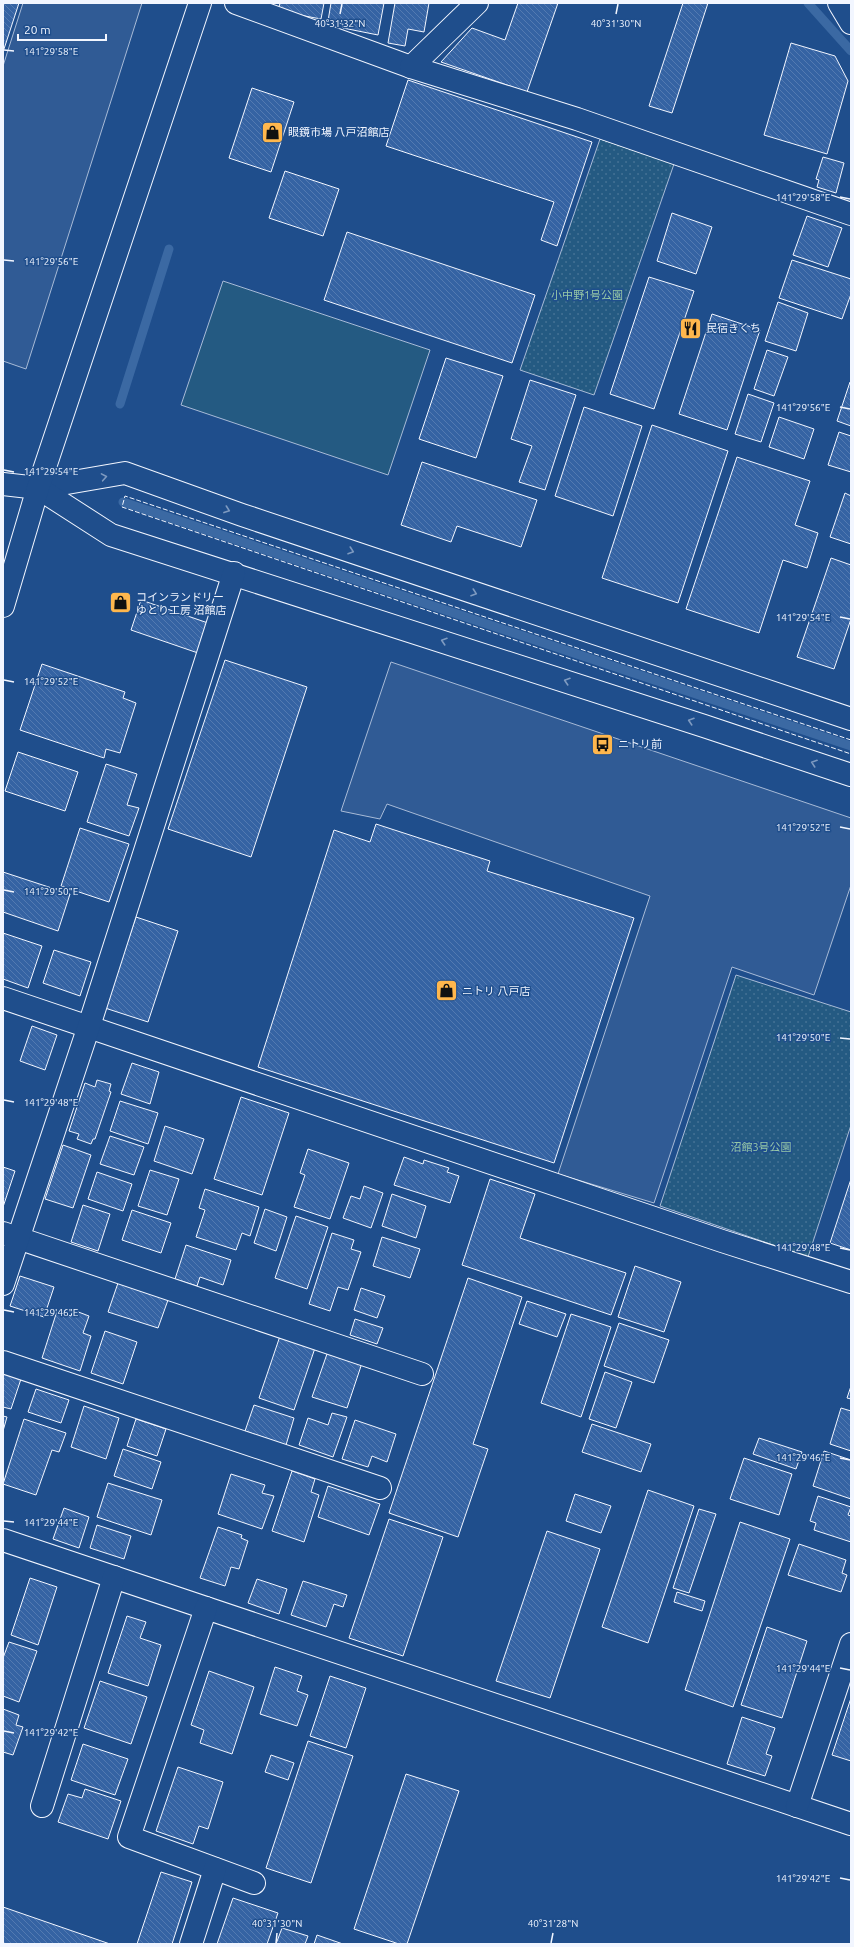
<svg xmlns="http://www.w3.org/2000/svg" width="854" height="1947" font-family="Ubuntu,'Noto Sans JP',sans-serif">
	<defs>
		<pattern id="park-dots" width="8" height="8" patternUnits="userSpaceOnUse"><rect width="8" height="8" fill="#245a82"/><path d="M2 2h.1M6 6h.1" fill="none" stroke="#447295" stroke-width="1.8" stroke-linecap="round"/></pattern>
		<pattern id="building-back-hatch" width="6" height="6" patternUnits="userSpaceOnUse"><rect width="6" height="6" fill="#3563a3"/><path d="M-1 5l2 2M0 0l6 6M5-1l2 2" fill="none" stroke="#537ab1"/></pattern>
	</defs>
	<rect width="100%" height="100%" fill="#1f4e8c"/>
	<path fill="#245a82" stroke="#a8bbd7" d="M 223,281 L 430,350 L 388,475 L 181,405 Z"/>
	<g fill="url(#park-dots)" stroke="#a8bbd7">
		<path d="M 600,139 L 674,164 L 594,395 L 520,370 Z"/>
		<path d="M 736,975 L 851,1012 L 851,1125 L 808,1257 L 660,1206 Z"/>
	</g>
	<g fill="#305b95" stroke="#a8bbd7">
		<path d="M 23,3 L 142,3 L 26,369 L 3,361 L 3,66 Z"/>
		<path d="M 391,662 L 851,818 L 851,885 L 814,995 L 732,967 L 654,1203 L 558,1174 L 650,896 L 387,804 L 380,819 L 341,811 Z"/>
	</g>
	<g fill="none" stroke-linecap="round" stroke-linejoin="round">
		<g stroke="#3b69a3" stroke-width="9">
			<path d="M 808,3 L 851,51"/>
			<path d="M 120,404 L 169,249"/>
			<path d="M 123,502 L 851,746"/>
		</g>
	</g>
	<g fill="url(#building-back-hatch)" stroke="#f2f6ff">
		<path d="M 3,3 L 19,3 L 3,52 Z"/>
		<path d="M 280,3 L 324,3 L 321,19 L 278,11 Z"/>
		<path d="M 331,3 L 384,3 L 378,35 L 343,28 L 343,24 L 328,21 Z"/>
		<path d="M 395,3 L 429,3 L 424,32 L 408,29 L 405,46 L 388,43 Z"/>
		<path d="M 518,3 L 558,3 L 527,92 L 441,62 L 472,28 L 505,40 Z"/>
		<path d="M 683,3 L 708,3 L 672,113 L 649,106 Z"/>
		<path d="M 791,43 L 835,56 L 848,81 L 827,154 L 764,135 Z"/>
		<path d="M 408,80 L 592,142 L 557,246 L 541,240 L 554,202 L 386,146 Z"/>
		<path d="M 252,88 L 294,102 L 271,172 L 229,158 Z"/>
		<path d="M 823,157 L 844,163 L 836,193 L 817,187 L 819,180 L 816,179 Z"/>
		<path d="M 285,171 L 339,189 L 323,236 L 269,218 Z"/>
		<path d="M 672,213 L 712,227 L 696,274 L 657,261 Z"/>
		<path d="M 807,216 L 842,228 L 828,267 L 793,255 Z"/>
		<path d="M 347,232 L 535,295 L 512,363 L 324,300 Z"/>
		<path d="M 792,260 L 851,279 L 851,294 L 842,319 L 779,298 Z"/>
		<path d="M 649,277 L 694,291 L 654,409 L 610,394 Z"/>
		<path d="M 778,302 L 808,313 L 796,351 L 765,341 Z"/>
		<path d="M 712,314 L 760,330 L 727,430 L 679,414 Z"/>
		<path d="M 767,350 L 788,357 L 774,396 L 754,389 Z"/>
		<path d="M 446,358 L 503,376 L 476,458 L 419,439 Z"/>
		<path d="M 530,380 L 576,395 L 545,490 L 519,482 L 532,446 L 511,439 Z"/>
		<path d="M 850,382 L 851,382 L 851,426 L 837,421 Z"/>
		<path d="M 748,394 L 774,403 L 761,442 L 735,434 Z"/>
		<path d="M 584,407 L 642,426 L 613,516 L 555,496 Z"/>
		<path d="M 779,417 L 814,429 L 804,459 L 769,447 Z"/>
		<path d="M 652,425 L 728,451 L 678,603 L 602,578 Z"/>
		<path d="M 839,432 L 851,436 L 851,472 L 828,465 Z"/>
		<path d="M 737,457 L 810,481 L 795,525 L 818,533 L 807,568 L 783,560 L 759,633 L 686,609 Z"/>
		<path d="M 422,462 L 537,500 L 521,547 L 457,526 L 451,542 L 401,525 Z"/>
		<path d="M 845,493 L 851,496 L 851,544 L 830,537 Z"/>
		<path d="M 831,558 L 851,565 L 851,619 L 834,669 L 797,657 Z"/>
		<path d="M 141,600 L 208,623 L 198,653 L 131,630 Z"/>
		<path d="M 225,660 L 307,687 L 251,857 L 168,829 Z"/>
		<path d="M 42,664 L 125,692 L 123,698 L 136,703 L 120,753 L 106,749 L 104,758 L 20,730 Z"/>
		<path d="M 18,752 L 78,772 L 65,811 L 5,791 Z"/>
		<path d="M 106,764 L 137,774 L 127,805 L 139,808 L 129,836 L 87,822 Z"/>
		<path d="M 376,824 L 490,861 L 487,871 L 634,918 L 554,1163 L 258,1067 L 334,830 L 370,842 Z"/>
		<path d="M 80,828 L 129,844 L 109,902 L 61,886 Z"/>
		<path d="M 3,872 L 70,894 L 58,931 L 3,912 Z"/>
		<path d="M 136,917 L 178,931 L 148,1022 L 105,1008 Z"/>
		<path d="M 3,933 L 42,946 L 28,988 L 3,979 Z"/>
		<path d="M 54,950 L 91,962 L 80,996 L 43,983 Z"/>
		<path d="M 32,1026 L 57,1035 L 45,1070 L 20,1061 Z"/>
		<path d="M 132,1063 L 159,1072 L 150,1104 L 121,1094 Z"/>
		<path d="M 97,1080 L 111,1084 L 109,1091 L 111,1092 L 95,1139 L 93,1139 L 91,1144 L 77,1139 L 79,1134 L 69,1131 L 85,1083 L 95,1087 Z"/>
		<path d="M 241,1097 L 289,1113 L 262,1195 L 214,1179 Z"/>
		<path d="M 120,1101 L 158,1113 L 148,1144 L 110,1131 Z"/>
		<path d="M 165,1126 L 204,1139 L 192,1174 L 154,1161 Z"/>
		<path d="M 110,1136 L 144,1147 L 134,1175 L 100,1164 Z"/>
		<path d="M 63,1145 L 91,1155 L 73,1208 L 45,1199 Z"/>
		<path d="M 308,1149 L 349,1163 L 330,1219 L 294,1207 L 305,1175 L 300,1173 Z"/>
		<path d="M 404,1157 L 423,1164 L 424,1160 L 449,1168 L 447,1172 L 459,1176 L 450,1203 L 394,1185 Z"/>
		<path d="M 3,1167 L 15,1171 L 3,1207 Z"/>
		<path d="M 150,1170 L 179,1179 L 167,1215 L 138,1206 Z"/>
		<path d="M 97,1172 L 132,1184 L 123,1211 L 88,1199 Z"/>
		<path d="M 490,1179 L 535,1194 L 520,1238 L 626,1273 L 611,1315 L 462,1265 Z"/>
		<path d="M 851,1179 L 851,1250 L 830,1243 Z"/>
		<path d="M 364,1186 L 383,1193 L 371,1228 L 343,1218 L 351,1196 L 360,1199 Z"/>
		<path d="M 205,1189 L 259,1207 L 250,1236 L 242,1233 L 236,1250 L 196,1237 L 205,1210 L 199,1208 Z"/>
		<path d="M 392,1194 L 426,1206 L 416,1238 L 382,1226 Z"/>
		<path d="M 83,1205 L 110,1214 L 98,1251 L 71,1242 Z"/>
		<path d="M 265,1209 L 287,1217 L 276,1251 L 254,1243 Z"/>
		<path d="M 132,1210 L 171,1223 L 161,1253 L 122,1240 Z"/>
		<path d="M 296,1216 L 328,1227 L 307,1289 L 275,1278 Z"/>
		<path d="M 332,1233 L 354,1240 L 351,1249 L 361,1252 L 348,1290 L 338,1287 L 330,1311 L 309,1304 Z"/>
		<path d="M 382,1237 L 420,1249 L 410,1278 L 373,1266 Z"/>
		<path d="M 186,1245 L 231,1260 L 223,1285 L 200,1277 L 197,1286 L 175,1279 Z"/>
		<path d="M 635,1266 L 681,1282 L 664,1332 L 618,1317 Z"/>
		<path d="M 20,1276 L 54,1287 L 44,1317 L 10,1306 Z"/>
		<path d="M 468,1278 L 522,1297 L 473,1444 L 488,1449 L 458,1537 L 389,1513 Z"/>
		<path d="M 118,1283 L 168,1300 L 158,1328 L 108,1312 Z"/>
		<path d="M 361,1288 L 385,1296 L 377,1318 L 354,1310 Z"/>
		<path d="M 527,1301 L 566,1314 L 557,1337 L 519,1324 Z"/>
		<path d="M 73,1310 L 89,1316 L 83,1333 L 91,1336 L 80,1371 L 42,1358 L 57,1311 L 71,1316 Z"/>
		<path d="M 571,1314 L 611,1327 L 581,1417 L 541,1403 Z"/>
		<path d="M 355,1319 L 383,1328 L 377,1344 L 350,1335 Z"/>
		<path d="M 619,1323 L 669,1340 L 654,1383 L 604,1366 Z"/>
		<path d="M 105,1331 L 137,1342 L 123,1384 L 91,1373 Z"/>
		<path d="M 280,1336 L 315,1348 L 294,1410 L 259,1398 Z"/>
		<path d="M 328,1351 L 362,1363 L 347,1408 L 312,1397 Z"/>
		<path d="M 3,1369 L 22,1376 L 11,1409 L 3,1407 Z"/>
		<path d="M 605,1372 L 632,1382 L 616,1428 L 589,1419 Z"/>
		<path d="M 851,1386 L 851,1399 L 847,1398 Z"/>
		<path d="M 36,1389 L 69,1400 L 61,1423 L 28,1412 Z"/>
		<path d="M 254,1405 L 294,1418 L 286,1445 L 245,1431 Z"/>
		<path d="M 84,1406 L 119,1418 L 106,1459 L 71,1447 Z"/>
		<path d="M 841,1408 L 851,1411 L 851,1451 L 830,1444 Z"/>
		<path d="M 332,1413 L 347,1417 L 333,1457 L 299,1445 L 308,1418 L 328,1425 Z"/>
		<path d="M 3,1416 L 7,1417 L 3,1431 Z"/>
		<path d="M 24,1419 L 66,1433 L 59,1452 L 52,1450 L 36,1495 L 3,1484 Z"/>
		<path d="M 136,1419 L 166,1429 L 157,1456 L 127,1446 Z"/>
		<path d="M 355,1420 L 396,1434 L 387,1462 L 372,1456 L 368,1467 L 342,1459 Z"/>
		<path d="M 592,1424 L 651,1444 L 641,1472 L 582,1452 Z"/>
		<path d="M 759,1438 L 802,1452 L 796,1469 L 753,1454 Z"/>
		<path d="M 123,1449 L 161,1462 L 152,1489 L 114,1476 Z"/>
		<path d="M 824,1451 L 851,1460 L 851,1499 L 813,1486 Z"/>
		<path d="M 744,1458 L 792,1474 L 779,1515 L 730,1499 Z"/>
		<path d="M 292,1471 L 315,1479 L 311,1492 L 319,1495 L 304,1542 L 272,1531 Z"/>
		<path d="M 231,1474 L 265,1485 L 262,1493 L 274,1496 L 262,1529 L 218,1514 Z"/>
		<path d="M 108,1483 L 162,1500 L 151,1535 L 97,1517 Z"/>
		<path d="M 328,1486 L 380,1504 L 369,1535 L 318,1517 Z"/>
		<path d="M 648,1490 L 694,1506 L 648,1643 L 602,1627 Z"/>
		<path d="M 575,1494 L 611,1506 L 601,1533 L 566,1521 Z"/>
		<path d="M 818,1496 L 851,1507 L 848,1515 L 851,1516 L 851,1542 L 814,1530 L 816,1523 L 810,1521 Z"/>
		<path d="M 64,1508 L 89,1517 L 79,1548 L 53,1539 Z"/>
		<path d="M 699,1509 L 716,1514 L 689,1593 L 673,1588 Z"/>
		<path d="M 389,1519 L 443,1537 L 403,1656 L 349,1638 Z"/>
		<path d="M 740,1522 L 790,1539 L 733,1707 L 685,1690 Z"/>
		<path d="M 97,1525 L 131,1536 L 124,1559 L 90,1548 Z"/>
		<path d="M 218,1527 L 242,1535 L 241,1538 L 248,1541 L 239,1569 L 231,1567 L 225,1586 L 200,1578 Z"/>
		<path d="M 547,1531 L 600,1549 L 550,1698 L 496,1681 Z"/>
		<path d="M 799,1544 L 846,1560 L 842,1573 L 847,1575 L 841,1592 L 788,1575 Z"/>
		<path d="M 30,1578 L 57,1587 L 38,1645 L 11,1635 Z"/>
		<path d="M 257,1579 L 287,1589 L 279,1614 L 248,1603 Z"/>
		<path d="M 303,1581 L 347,1595 L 343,1607 L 334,1604 L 326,1627 L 291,1615 Z"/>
		<path d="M 677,1592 L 705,1601 L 702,1611 L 674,1602 Z"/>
		<path d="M 127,1616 L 146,1622 L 140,1638 L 161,1645 L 148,1686 L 108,1673 Z"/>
		<path d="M 767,1627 L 807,1641 L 782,1718 L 741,1705 Z"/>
		<path d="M 9,1642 L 37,1651 L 19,1702 L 3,1696 L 3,1658 Z"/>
		<path d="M 275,1667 L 302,1676 L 297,1691 L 308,1695 L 297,1726 L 260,1714 Z"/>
		<path d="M 209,1671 L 254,1687 L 232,1754 L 200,1743 L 204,1730 L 191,1725 Z"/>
		<path d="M 330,1676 L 366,1688 L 346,1748 L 310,1736 Z"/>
		<path d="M 100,1681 L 147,1697 L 131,1744 L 84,1728 Z"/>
		<path d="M 851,1698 L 851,1761 L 832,1755 Z"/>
		<path d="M 3,1709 L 19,1715 L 16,1725 L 23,1727 L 13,1755 L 3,1752 Z"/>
		<path d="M 742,1717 L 775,1728 L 766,1754 L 772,1756 L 765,1776 L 727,1764 Z"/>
		<path d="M 308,1741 L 353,1756 L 311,1883 L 266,1868 Z"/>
		<path d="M 83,1744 L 128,1759 L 115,1795 L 71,1780 Z"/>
		<path d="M 271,1755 L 294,1763 L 288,1780 L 265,1772 Z"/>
		<path d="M 178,1767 L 223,1782 L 208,1829 L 199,1826 L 193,1844 L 156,1831 Z"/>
		<path d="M 406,1774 L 459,1791 L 407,1944 L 399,1944 L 354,1929 Z"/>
		<path d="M 85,1789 L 121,1801 L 108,1839 L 58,1822 L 68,1794 L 82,1798 Z"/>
		<path d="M 161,1872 L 192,1882 L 172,1944 L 137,1944 Z"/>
		<path d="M 233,1898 L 278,1913 L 267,1944 L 217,1944 Z"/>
		<path d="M 3,1907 L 110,1944 L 3,1944 Z"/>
		<path d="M 282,1928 L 308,1936 L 305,1944 L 276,1944 Z"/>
		<path d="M 317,1935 L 343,1944 L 314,1944 Z"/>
	</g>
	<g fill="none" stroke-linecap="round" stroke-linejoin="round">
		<defs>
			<g id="minor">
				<path d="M 236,3 L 411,67 L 577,119 L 851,214"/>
				<path d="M 839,3 L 851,23"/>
				<path d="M 411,67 L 477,3"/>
				<path d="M 3,484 L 38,488 L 125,473 L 242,515 L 851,719"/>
				<path d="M 38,488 L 111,535 L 704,726 L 851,775"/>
				<path d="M 3,606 L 38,488 L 200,3"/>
				<path d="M 3,998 L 722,1241 L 851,1282"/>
				<path d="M 3,1233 L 422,1374"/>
				<path d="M 3,1284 L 89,1026 L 234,573"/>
				<path d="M 3,1362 L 380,1488"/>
				<path d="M 3,1540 L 851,1824"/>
				<path d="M 206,1608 L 129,1837 L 254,1883"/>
				<path d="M 42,1806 L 114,1577"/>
				<path d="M 797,1806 L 851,1644"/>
				<path d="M 191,1944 L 215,1869"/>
			</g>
		</defs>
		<use href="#minor" stroke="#f2f6ff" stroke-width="24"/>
		<use href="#minor" stroke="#1f4e8c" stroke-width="22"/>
		<path stroke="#f2f6ff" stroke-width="1" stroke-dasharray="5 2" stroke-linecap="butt" d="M 851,740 L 125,496 L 122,507 L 851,754"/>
	</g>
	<defs><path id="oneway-chevron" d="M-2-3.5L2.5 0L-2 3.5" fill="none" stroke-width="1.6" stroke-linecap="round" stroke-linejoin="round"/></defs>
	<g stroke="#7e9ac0">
		<use href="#oneway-chevron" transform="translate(104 477) rotate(-10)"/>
		<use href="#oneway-chevron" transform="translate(227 510) rotate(20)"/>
		<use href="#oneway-chevron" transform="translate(351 551) rotate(19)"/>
		<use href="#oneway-chevron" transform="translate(474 593) rotate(19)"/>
		<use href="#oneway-chevron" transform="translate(444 641) rotate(-162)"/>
		<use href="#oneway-chevron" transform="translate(567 681) rotate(-162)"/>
		<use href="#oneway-chevron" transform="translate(691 721) rotate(-162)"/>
		<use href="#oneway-chevron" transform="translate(814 763) rotate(-161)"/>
	</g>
	<path fill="none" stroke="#f2f6ff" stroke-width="1.5" d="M 340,14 L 342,4M 616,14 L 618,4M 4,50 L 14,51M 840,197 L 850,199M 4,260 L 14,261M 840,407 L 850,409M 4,470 L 14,472M 840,617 L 850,619M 4,680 L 14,682M 840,827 L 850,829M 4,890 L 14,892M 840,1038 L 850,1039M 4,1100 L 14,1102M 840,1248 L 850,1250M 4,1310 L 14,1312M 840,1458 L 850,1460M 4,1521 L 14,1522M 840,1668 L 850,1670M 4,1731 L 14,1733M 840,1878 L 850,1880M 276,1943 L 277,1933M 551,1943 L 553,1933"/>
	<defs>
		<symbol id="shop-square" viewBox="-11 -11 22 22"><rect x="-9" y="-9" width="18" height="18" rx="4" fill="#ffb74d" stroke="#1f4e8c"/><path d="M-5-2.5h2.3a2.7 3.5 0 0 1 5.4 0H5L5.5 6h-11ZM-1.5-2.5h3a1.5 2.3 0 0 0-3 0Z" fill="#111"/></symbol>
		<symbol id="restaurant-square" viewBox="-11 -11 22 22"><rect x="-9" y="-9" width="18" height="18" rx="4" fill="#ffb74d" stroke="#1f4e8c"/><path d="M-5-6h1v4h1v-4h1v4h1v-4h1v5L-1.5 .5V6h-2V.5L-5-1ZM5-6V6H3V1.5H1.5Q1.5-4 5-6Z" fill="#111"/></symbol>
		<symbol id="bus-square" viewBox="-11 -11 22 22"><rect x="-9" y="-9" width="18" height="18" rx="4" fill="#ffb74d" stroke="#1f4e8c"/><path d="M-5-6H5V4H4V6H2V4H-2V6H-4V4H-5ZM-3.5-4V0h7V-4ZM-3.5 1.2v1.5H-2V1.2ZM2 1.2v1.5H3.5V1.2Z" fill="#111"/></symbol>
	</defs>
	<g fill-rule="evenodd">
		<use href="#shop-square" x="260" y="120" width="25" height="25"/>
		<use href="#restaurant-square" x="678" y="316" width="25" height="25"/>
		<use href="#shop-square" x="108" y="590" width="25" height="25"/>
		<use href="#bus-square" x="590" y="732" width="25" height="25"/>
		<use href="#shop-square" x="434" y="978" width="25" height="25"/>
	</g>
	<g text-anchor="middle" stroke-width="3" stroke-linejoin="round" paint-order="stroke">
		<g font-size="11" fill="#f2f6ff" stroke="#1f4e8c" text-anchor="start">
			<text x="288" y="136">眼鏡市場 八戸沼館店</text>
			<text x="706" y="332">民宿きくち</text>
			<text x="136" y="601">コインランドリー<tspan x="136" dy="13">ゆとり工房 沼館店</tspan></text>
			<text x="618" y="748">ニトリ前</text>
			<text x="462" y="995">ニトリ 八戸店</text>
		</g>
		<g font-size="11" fill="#97c8a6" stroke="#1f4e8c">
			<text x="587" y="299">小中野1号公園</text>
			<text x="761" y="1151">沼館3号公園</text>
		</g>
	</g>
	<g font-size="10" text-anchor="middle" fill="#f2f6ff" stroke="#1f4e8c" stroke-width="3" stroke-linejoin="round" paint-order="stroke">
		<text x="340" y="27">40°31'32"N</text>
		<text x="616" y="27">40°31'30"N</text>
		<text x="51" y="55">141°29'58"E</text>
		<text x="803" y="201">141°29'58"E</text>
		<text x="51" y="265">141°29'56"E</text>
		<text x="803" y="411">141°29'56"E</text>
		<text x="51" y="475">141°29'54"E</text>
		<text x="803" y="621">141°29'54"E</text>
		<text x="51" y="685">141°29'52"E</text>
		<text x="803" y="831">141°29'52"E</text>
		<text x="51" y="895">141°29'50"E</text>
		<text x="803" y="1041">141°29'50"E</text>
		<text x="51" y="1106">141°29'48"E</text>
		<text x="803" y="1251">141°29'48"E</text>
		<text x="51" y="1316">141°29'46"E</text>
		<text x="803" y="1461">141°29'46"E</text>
		<text x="51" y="1526">141°29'44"E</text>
		<text x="803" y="1672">141°29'44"E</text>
		<text x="51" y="1736">141°29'42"E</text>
		<text x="803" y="1882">141°29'42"E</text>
		<text x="277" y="1927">40°31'30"N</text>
		<text x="553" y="1927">40°31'28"N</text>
	</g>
	<rect width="854" height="1947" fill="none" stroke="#f2f6ff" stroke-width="8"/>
	<path d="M18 34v6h88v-6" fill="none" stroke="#f2f6ff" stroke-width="2"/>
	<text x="24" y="34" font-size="12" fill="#f2f6ff" stroke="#1f4e8c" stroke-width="3" paint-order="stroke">20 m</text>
</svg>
